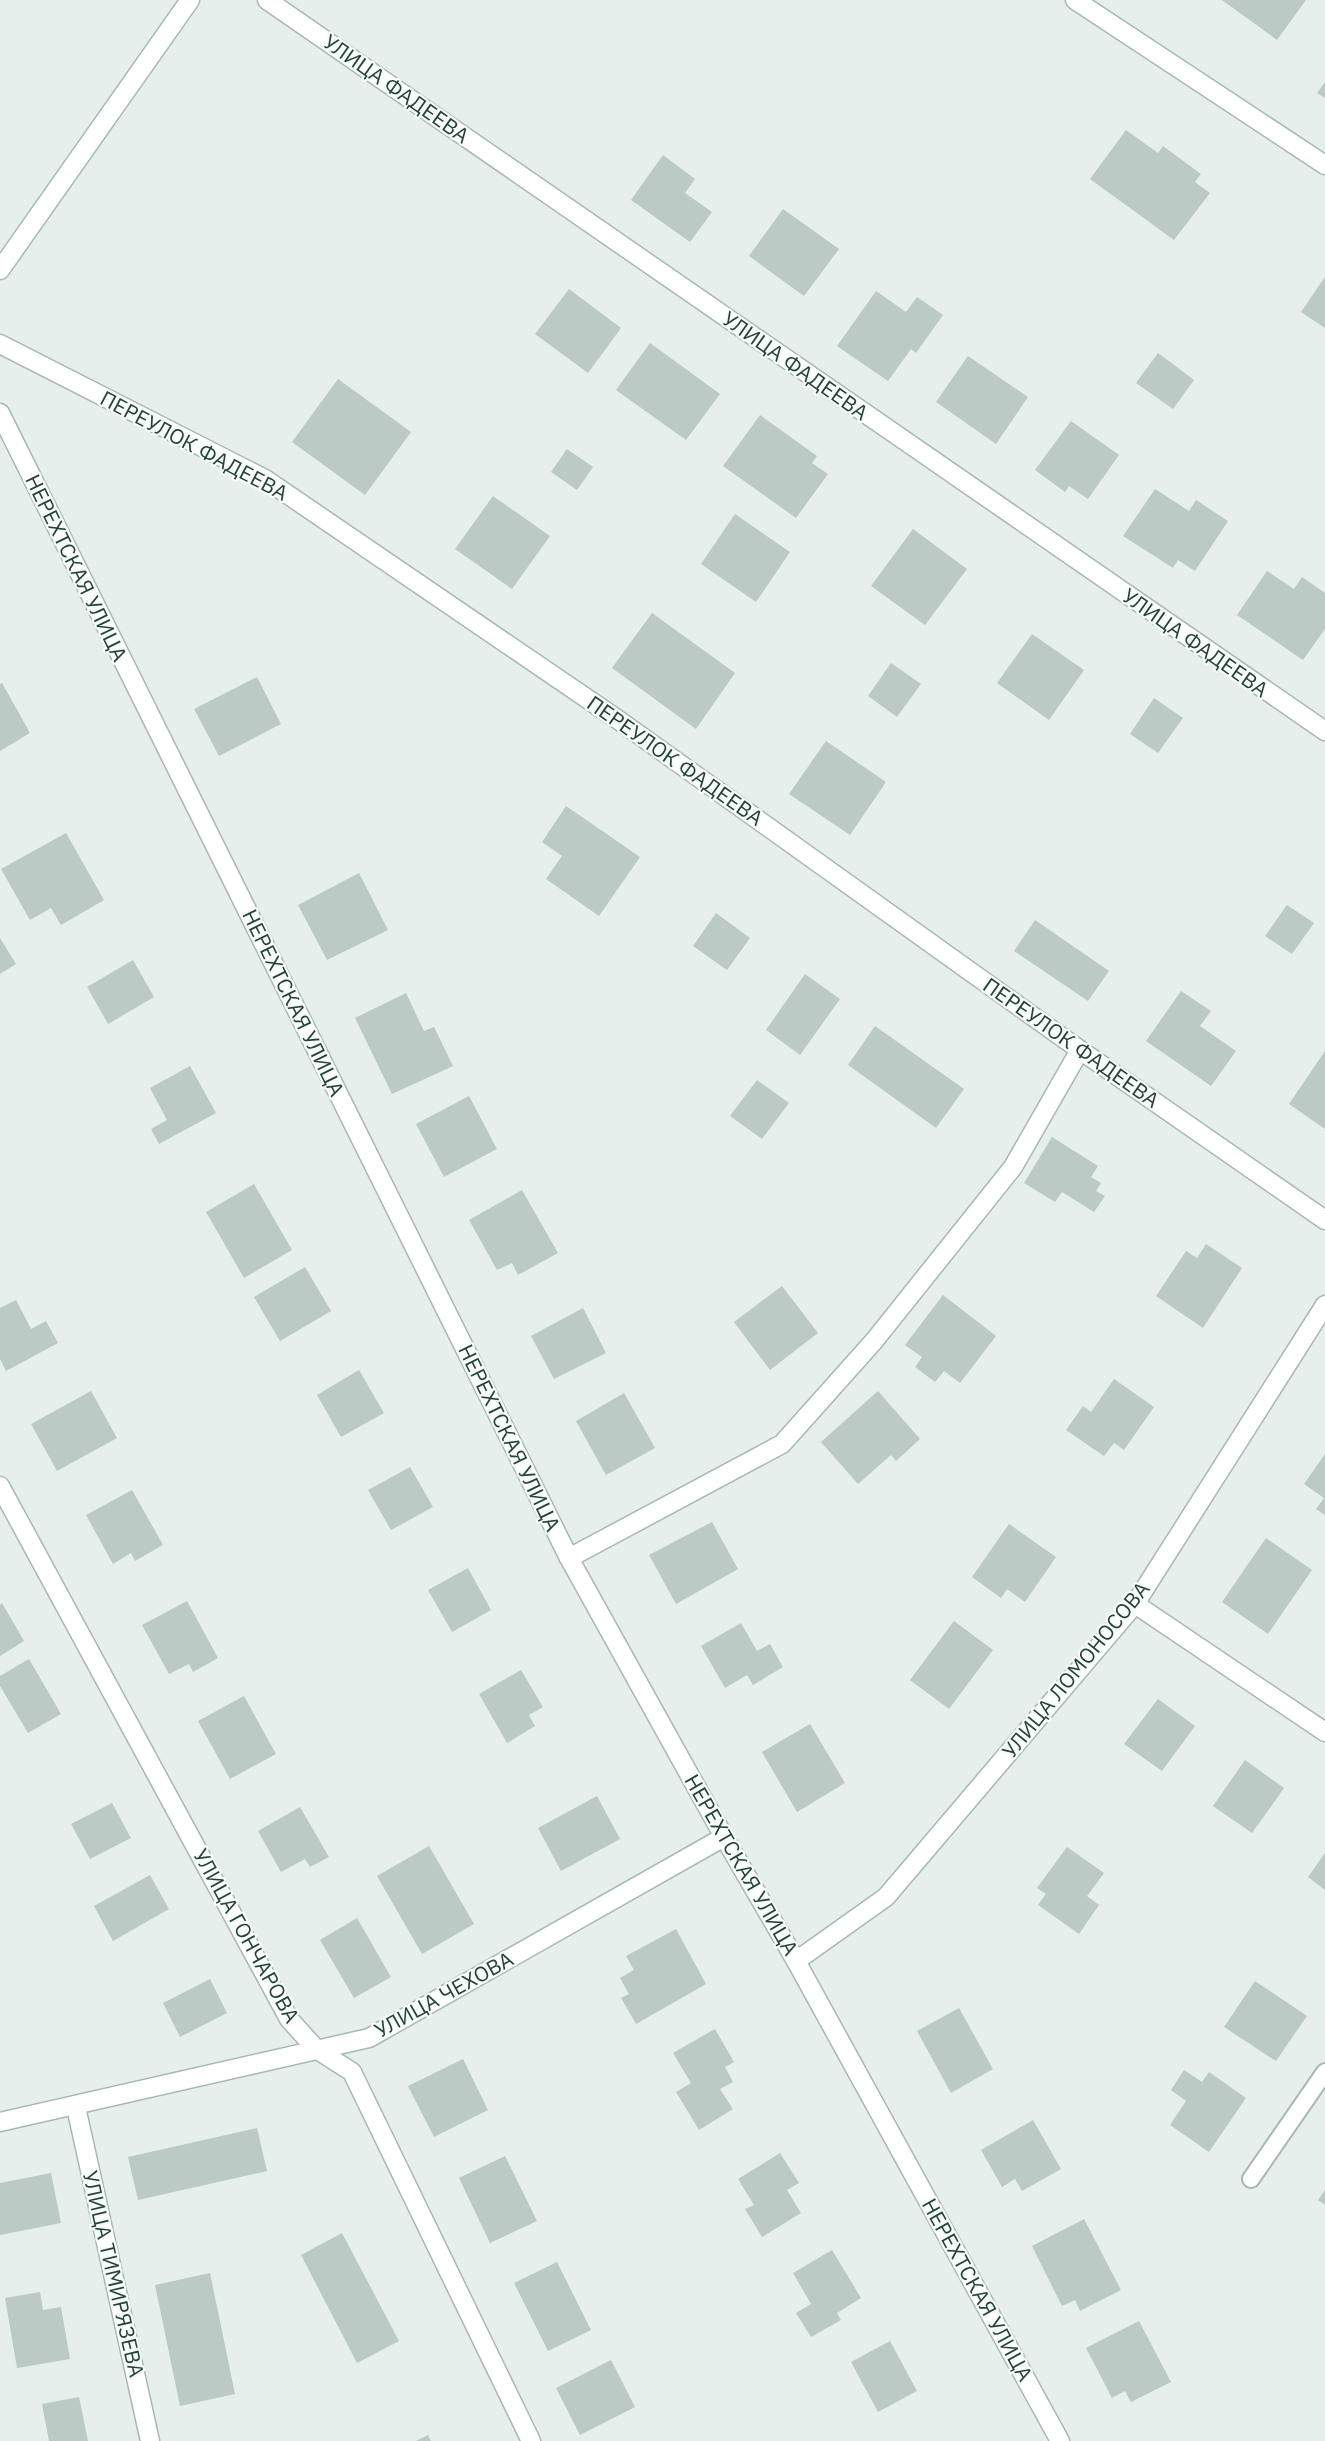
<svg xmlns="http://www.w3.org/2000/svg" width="1325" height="2441" font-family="'IBM Plex Sans',sans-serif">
	<rect width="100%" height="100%" fill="#e6efeb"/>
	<g fill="#bbcac4">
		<path d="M 1222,0 L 1306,0 L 1277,40 Z"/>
		<path d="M 1325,82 L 1325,98 L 1317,93 Z"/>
		<path d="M 1126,130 L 1158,153 L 1163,146 L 1201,174 L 1195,182 L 1210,193 L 1174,240 L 1090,179 Z"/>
		<path d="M 663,155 L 695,179 L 685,193 L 712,212 L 690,242 L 631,200 Z"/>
		<path d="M 783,209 L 839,249 L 804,296 L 749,256 Z"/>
		<path d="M 1325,277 L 1325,328 L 1301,312 Z"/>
		<path d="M 569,289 L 621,328 L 588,373 L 535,334 Z"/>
		<path d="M 876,291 L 906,312 L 917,297 L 943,315 L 916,353 L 911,349 L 888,381 L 837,346 Z"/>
		<path d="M 650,343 L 720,394 L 686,440 L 616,390 Z"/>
		<path d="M 1158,353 L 1194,380 L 1173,409 L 1136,383 Z"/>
		<path d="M 968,356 L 1028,397 L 996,444 L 936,402 Z"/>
		<path d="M 338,379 L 411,432 L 365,495 L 292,442 Z"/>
		<path d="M 760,415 L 817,456 L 812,463 L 828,474 L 796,518 L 723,466 Z"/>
		<path d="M 1071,421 L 1119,455 L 1088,499 L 1069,486 L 1065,492 L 1035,470 Z"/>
		<path d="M 567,449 L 593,467 L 577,490 L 551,472 Z"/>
		<path d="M 1155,489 L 1189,511 L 1196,500 L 1228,521 L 1195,571 L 1178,560 L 1173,568 L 1123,536 Z"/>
		<path d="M 493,496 L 550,536 L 512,589 L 455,549 Z"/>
		<path d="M 735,514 L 790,552 L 756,602 L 701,564 Z"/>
		<path d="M 913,529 L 967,569 L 925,625 L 871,586 Z"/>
		<path d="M 1267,571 L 1294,589 L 1302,577 L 1325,593 L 1325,629 L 1303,660 L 1237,615 Z"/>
		<path d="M 652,613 L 735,673 L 696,729 L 612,668 Z"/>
		<path d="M 1032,634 L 1084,670 L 1049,720 L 997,683 Z"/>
		<path d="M 891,663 L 921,684 L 897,717 L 868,696 Z"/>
		<path d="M 257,677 L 281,724 L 219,756 L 194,709 Z"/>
		<path d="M 2,683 L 30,733 L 0,751 L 0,684 Z"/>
		<path d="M 1154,698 L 1183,718 L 1158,753 L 1130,734 Z"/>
		<path d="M 826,741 L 886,782 L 850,835 L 789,794 Z"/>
		<path d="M 566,806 L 640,857 L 599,916 L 546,879 L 562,856 L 542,842 Z"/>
		<path d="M 66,833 L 104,900 L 61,925 L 51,908 L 30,920 L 1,869 Z"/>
		<path d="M 359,873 L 388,930 L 327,960 L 298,905 Z"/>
		<path d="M 1287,905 L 1314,923 L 1292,954 L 1265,936 Z"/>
		<path d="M 716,913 L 750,938 L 727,970 L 693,946 Z"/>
		<path d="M 1035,920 L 1109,971 L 1088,1001 L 1014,951 Z"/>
		<path d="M 0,938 L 16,964 L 0,974 Z"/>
		<path d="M 133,960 L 154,997 L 108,1024 L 87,987 Z"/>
		<path d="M 805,974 L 840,999 L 800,1055 L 766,1030 Z"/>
		<path d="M 1181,991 L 1211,1011 L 1200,1026 L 1236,1051 L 1211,1086 L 1146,1041 Z"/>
		<path d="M 406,993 L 424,1031 L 434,1027 L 453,1066 L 392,1094 L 355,1018 Z"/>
		<path d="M 875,1026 L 964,1089 L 936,1128 L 848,1065 Z"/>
		<path d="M 1325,1051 L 1325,1129 L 1289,1104 Z"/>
		<path d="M 190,1066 L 216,1113 L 159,1144 L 151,1129 L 167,1120 L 150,1088 Z"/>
		<path d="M 757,1080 L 789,1103 L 762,1139 L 730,1116 Z"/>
		<path d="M 469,1096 L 497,1149 L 444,1177 L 416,1124 Z"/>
		<path d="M 1052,1137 L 1098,1166 L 1091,1177 L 1101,1183 L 1096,1191 L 1105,1196 L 1094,1212 L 1062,1192 L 1055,1202 L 1024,1183 Z"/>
		<path d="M 254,1184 L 292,1250 L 244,1278 L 206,1212 Z"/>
		<path d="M 522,1190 L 558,1253 L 518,1275 L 512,1263 L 497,1270 L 469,1220 Z"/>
		<path d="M 1206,1244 L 1242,1268 L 1203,1328 L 1156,1296 L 1186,1251 L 1197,1258 Z"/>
		<path d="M 305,1267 L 331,1311 L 280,1341 L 254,1297 Z"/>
		<path d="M 782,1286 L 818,1333 L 770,1370 L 734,1322 Z"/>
		<path d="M 943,1295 L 996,1336 L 960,1383 L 944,1371 L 935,1382 L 915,1367 L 922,1357 L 905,1345 Z"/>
		<path d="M 16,1300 L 31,1329 L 46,1321 L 58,1343 L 6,1371 L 0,1359 L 0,1308 Z"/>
		<path d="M 583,1308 L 606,1353 L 554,1379 L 531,1336 Z"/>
		<path d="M 359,1370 L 384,1413 L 341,1437 L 317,1395 Z"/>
		<path d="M 1114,1379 L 1154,1407 L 1124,1450 L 1114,1443 L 1104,1456 L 1066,1430 L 1083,1406 L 1091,1412 Z"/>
		<path d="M 91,1391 L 117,1438 L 57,1471 L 31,1424 Z"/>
		<path d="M 878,1391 L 920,1439 L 896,1461 L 891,1455 L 858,1484 L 821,1442 Z"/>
		<path d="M 624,1393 L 655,1448 L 606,1475 L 576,1421 Z"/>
		<path d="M 1325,1454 L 1325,1515 L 1316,1509 L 1324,1498 L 1304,1484 Z"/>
		<path d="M 410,1467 L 433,1507 L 391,1530 L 368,1490 Z"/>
		<path d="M 132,1490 L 163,1545 L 135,1561 L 131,1553 L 113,1564 L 86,1515 Z"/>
		<path d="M 712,1522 L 738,1569 L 676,1604 L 649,1555 Z"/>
		<path d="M 1009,1524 L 1056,1557 L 1025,1602 L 1007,1589 L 1001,1598 L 972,1577 Z"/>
		<path d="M 1266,1538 L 1312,1570 L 1268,1634 L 1222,1602 Z"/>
		<path d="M 468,1568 L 491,1610 L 452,1632 L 428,1590 Z"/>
		<path d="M 187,1601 L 218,1658 L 193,1672 L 189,1664 L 169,1674 L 142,1625 Z"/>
		<path d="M 2,1603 L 24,1641 L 0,1656 L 0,1605 Z"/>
		<path d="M 954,1621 L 993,1650 L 949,1709 L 910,1680 Z"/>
		<path d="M 741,1623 L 757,1651 L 770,1644 L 783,1667 L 753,1685 L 747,1675 L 725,1688 L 701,1646 Z"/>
		<path d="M 29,1659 L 61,1714 L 28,1733 L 0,1686 L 0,1676 Z"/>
		<path d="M 521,1670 L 543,1707 L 529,1715 L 535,1726 L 507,1743 L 479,1694 Z"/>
		<path d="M 244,1696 L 276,1754 L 230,1779 L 198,1721 Z"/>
		<path d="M 1158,1699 L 1195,1726 L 1162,1771 L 1124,1744 Z"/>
		<path d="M 810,1724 L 845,1783 L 797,1812 L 762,1752 Z"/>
		<path d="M 1245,1760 L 1284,1788 L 1252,1833 L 1213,1806 Z"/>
		<path d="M 597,1796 L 620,1839 L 561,1871 L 538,1828 Z"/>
		<path d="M 112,1803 L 131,1838 L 90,1859 L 71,1824 Z"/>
		<path d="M 300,1807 L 329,1857 L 310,1867 L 305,1859 L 281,1872 L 258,1831 Z"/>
		<path d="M 429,1846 L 474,1924 L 422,1954 L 377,1876 Z"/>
		<path d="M 1067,1847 L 1104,1873 L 1087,1896 L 1099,1905 L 1079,1934 L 1038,1905 L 1046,1894 L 1037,1888 Z"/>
		<path d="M 1325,1853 L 1325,1890 L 1308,1877 Z"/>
		<path d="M 150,1875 L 169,1909 L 113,1941 L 94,1906 Z"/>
		<path d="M 357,1918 L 391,1977 L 354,1998 L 320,1940 Z"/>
		<path d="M 676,1929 L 706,1984 L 636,2024 L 621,1998 L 629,1994 L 620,1978 L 634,1970 L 626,1956 Z"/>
		<path d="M 210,1979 L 227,2013 L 180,2037 L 163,2003 Z"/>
		<path d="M 1255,1981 L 1307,2016 L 1276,2061 L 1224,2027 Z"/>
		<path d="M 959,2008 L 993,2069 L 951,2093 L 917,2031 Z"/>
		<path d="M 715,2029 L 734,2062 L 725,2067 L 733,2082 L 720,2089 L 733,2109 L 699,2130 L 676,2092 L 691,2083 L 673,2053 Z"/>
		<path d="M 463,2059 L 488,2110 L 434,2137 L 408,2086 Z"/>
		<path d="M 1184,2070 L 1202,2082 L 1209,2072 L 1246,2098 L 1209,2152 L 1170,2125 L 1186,2101 L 1171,2090 Z"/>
		<path d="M 1033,2120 L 1061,2169 L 1022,2191 L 1015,2179 L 1002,2187 L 981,2150 Z"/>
		<path d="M 257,2128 L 267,2171 L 138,2200 L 128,2157 Z"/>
		<path d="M 780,2153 L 799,2183 L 787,2190 L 801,2213 L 762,2237 L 745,2209 L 754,2205 L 738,2179 Z"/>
		<path d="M 505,2156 L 537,2221 L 490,2243 L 459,2178 Z"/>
		<path d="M 51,2173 L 61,2223 L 0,2235 L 0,2183 Z"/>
		<path d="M 1325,2190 L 1325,2205 L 1318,2200 Z"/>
		<path d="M 1084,2219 L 1121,2290 L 1080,2311 L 1075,2300 L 1062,2306 L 1032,2246 Z"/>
		<path d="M 342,2233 L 399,2341 L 357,2363 L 301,2255 Z"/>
		<path d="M 832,2250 L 861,2298 L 837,2313 L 841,2320 L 811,2337 L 796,2313 L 811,2304 L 793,2273 Z"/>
		<path d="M 557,2262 L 591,2330 L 548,2351 L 514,2283 Z"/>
		<path d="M 210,2273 L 235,2394 L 180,2406 L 155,2285 Z"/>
		<path d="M 40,2292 L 43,2310 L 61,2307 L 70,2359 L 17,2368 L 5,2298 Z"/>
		<path d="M 1139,2321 L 1171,2382 L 1131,2402 L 1125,2391 L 1112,2398 L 1086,2348 Z"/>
		<path d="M 890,2341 L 917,2391 L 878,2412 L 851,2362 Z"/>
		<path d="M 611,2360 L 635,2407 L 580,2435 L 556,2388 Z"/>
		<path d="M 79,2397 L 88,2441 L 49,2441 L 42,2404 Z"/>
		<path d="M 428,2435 L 431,2441 L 416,2441 Z"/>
	</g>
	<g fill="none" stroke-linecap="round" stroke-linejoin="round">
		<defs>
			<path id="lane" d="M 1251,2179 L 1325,2072"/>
			<g id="street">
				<path d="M 267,0 L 1325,731"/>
				<path d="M 1075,0 L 1325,165"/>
				<path d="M 0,344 L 265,479 L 617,719 L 1080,1050 L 1325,1220"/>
				<path d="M 0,413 L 569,1558 L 724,1837 L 796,1961 L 1060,2441"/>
				<path d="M 0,1486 L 289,2019 L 316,2049 L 352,2072 L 531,2441"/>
				<path d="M 569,1558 L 782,1444 L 874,1341 L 1013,1167 L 1080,1050"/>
				<path d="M 1135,1604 L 1325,1732"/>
				<path d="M 796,1961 L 886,1897 L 1135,1604 L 1325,1305"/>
				<path d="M 76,2107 L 150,2441"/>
				<path d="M 0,2122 L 369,2038 L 724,1837"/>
			</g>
			<path id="secondary" d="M 0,270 L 190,0"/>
		</defs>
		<use href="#lane" stroke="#a8b8b2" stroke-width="20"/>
		<use href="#street" stroke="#a8b8b2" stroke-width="21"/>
		<use href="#secondary" stroke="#a4bbb3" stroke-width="21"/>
		<use href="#lane" stroke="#fff" stroke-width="16"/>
		<use href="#street" stroke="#fff" stroke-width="18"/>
		<use href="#secondary" stroke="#fff" stroke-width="18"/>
	</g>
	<g text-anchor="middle" stroke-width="4.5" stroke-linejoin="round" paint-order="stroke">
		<g font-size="21" fill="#24423a" stroke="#f7fbf9">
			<text transform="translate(396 89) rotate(35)" y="7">УЛИЦА ФАДЕЕВА</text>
			<text transform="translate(795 366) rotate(35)" y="7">УЛИЦА ФАДЕЕВА</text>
			<text transform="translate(194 446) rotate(28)" y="7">ПЕРЕУЛОК ФАДЕЕВА</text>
			<text transform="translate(76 568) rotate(64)" y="7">НЕРЕХТСКАЯ УЛИЦА</text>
			<text transform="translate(1195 643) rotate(35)" y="7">УЛИЦА ФАДЕЕВА</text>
			<text transform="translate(675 761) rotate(35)" y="7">ПЕРЕУЛОК ФАДЕЕВА</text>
			<text transform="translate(293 1003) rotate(64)" y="7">НЕРЕХТСКАЯ УЛИЦА</text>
			<text transform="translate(1071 1043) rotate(35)" y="7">ПЕРЕУЛОК ФАДЕЕВА</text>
			<text transform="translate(509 1438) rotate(64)" y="7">НЕРЕХТСКАЯ УЛИЦА</text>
			<text transform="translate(1076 1670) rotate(-51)" y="7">УЛИЦА ЛОМОНОСОВА</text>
			<text transform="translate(741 1865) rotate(60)" y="7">НЕРЕХТСКАЯ УЛИЦА</text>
			<text transform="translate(246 1936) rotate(61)" y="7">УЛИЦА ГОНЧАРОВА</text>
			<text transform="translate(444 1995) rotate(-29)" y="7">УЛИЦА ЧЕХОВА</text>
			<text transform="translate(113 2274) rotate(77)" y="7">УЛИЦА ТИМИРЯЗЕВА</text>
			<text transform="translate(977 2290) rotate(61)" y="7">НЕРЕХТСКАЯ УЛИЦА</text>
		</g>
	</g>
</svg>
